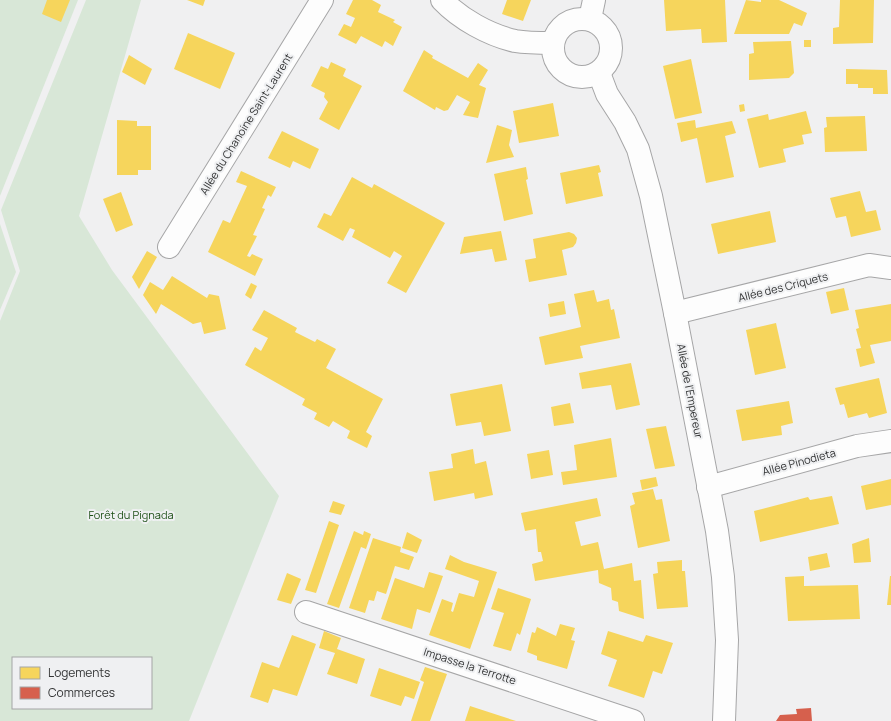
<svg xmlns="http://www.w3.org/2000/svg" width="891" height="721" font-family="Manrope,sans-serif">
	<rect width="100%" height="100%" fill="#f0f0f1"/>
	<g fill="#d8e7d7" fill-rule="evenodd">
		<path d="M 0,0 L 78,0 L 0,196 Z"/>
		<path d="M 86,0 L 141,0 L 79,216 L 112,270 L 279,496 L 189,721 L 0,721 L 0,321 L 20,271 L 1,210 ZM 13,658 L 151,658 L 151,708 L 13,708 Z"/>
		<path d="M 0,224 L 16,272 L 0,310 Z"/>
	</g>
	<g fill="#f6d55c">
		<path d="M 47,0 L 70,0 L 61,22 L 42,14 Z"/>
		<path d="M 187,0 L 205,0 L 203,6 Z"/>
		<path d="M 353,0 L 372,0 L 381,5 L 378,12 L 395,20 L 393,22 L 402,27 L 393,46 L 385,41 L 382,47 L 361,36 L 356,44 L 338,35 L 344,24 L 351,27 L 355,18 L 346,14 Z"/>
		<path d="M 507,0 L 531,0 L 523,21 L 502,14 Z"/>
		<path d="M 664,0 L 725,0 L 727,42 L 702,43 L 701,29 L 666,31 Z"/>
		<path d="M 746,0 L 761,2 L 761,0 L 779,0 L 807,13 L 802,26 L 794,23 L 789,34 L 734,34 Z"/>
		<path d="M 840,0 L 874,0 L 873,43 L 833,44 L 833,28 L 839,27 Z"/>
		<path d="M 188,33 L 235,53 L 220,89 L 174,69 Z"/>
		<rect x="804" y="40" width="7" height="7"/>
		<path d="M 791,41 L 794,73 L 789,78 L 749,80 L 749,54 L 754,53 L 753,42 Z"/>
		<path d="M 424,50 L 433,56 L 432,58 L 468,78 L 478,63 L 488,70 L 479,85 L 486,88 L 478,118 L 463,115 L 470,102 L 457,95 L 448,110 L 444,111 L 436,107 L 435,110 L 403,91 Z"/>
		<path d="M 129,55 L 152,69 L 145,85 L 122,72 Z"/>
		<path d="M 691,59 L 702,113 L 675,119 L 663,66 Z"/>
		<path d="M 331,62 L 346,69 L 343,76 L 362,86 L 339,130 L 319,119 L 328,102 L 324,97 L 325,93 L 311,86 L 321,66 L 328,69 Z"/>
		<path d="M 846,69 L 887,70 L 888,94 L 873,94 L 873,88 L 858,88 L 858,84 L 846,84 Z"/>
		<path d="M 553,103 L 559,136 L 519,143 L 513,111 Z"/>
		<path d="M 744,104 L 745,111 L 740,112 L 739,105 Z"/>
		<path d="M 806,111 L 812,133 L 802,135 L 804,144 L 783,149 L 786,162 L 759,168 L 747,119 L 768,114 L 769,120 Z"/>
		<path d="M 865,116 L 867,151 L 825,152 L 824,128 L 827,127 L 826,117 Z"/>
		<path d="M 117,120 L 137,121 L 137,126 L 151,126 L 151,170 L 138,170 L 138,175 L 117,175 Z"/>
		<path d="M 695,120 L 696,128 L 732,121 L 736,133 L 725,136 L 734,177 L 706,183 L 697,138 L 681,142 L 677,123 Z"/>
		<path d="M 497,125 L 512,130 L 509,145 L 514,157 L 486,163 Z"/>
		<path d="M 282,131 L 319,149 L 310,169 L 293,161 L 290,168 L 268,158 Z"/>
		<path d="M 599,165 L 601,172 L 598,173 L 603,196 L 566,204 L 560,173 Z"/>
		<path d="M 526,167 L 528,179 L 526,180 L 533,214 L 504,221 L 494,174 Z"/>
		<path d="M 241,171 L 276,187 L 271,197 L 268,195 L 262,208 L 265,209 L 253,235 L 257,236 L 247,256 L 250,257 L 252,254 L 263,259 L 255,276 L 208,252 L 223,220 L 230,223 L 247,186 L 236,182 Z"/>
		<path d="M 352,177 L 372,188 L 374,184 L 445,223 L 406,293 L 387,283 L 402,256 L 394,251 L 390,258 L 352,237 L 355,230 L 350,228 L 343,241 L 317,227 L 324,213 L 331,216 Z"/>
		<path d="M 860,191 L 866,212 L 876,210 L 881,230 L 851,237 L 846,216 L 836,218 L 830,198 Z"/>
		<path d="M 121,192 L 133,225 L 116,232 L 103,199 Z"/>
		<path d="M 770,211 L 776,242 L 718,254 L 711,224 Z"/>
		<path d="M 501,231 L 507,260 L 495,262 L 492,249 L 460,254 L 464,237 Z"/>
		<path d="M 569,232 L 574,234 L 577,238 L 576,243 L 573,247 L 562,250 L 567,275 L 529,282 L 525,260 L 536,258 L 533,239 Z"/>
		<path d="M 147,251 L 157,257 L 139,289 L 132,277 Z"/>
		<path d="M 172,276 L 207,298 L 209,294 L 219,296 L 226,329 L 204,334 L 201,322 L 193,324 L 161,304 L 156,314 L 143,295 L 150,282 L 163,290 Z"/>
		<path d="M 251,283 L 257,286 L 251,299 L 245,295 Z"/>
		<path d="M 844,288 L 849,310 L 831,314 L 826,292 Z"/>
		<path d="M 594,290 L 597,302 L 609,299 L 611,310 L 614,309 L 620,338 L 580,346 L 583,358 L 545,365 L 539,337 L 581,327 L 574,294 Z"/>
		<path d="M 564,301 L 566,314 L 550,317 L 548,304 Z"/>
		<path d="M 891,304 L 891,341 L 870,345 L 875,363 L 860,367 L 856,349 L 861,348 L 856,329 L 859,328 L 855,310 Z"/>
		<path d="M 264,310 L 297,328 L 295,332 L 315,342 L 317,339 L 336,349 L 326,368 L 383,399 L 366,432 L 372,436 L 367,448 L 347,438 L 350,431 L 333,421 L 329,427 L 314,419 L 317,413 L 302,405 L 305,399 L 245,365 L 255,347 L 261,351 L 268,338 L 252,330 Z"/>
		<path d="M 776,323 L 786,368 L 755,375 L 746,330 Z"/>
		<path d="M 631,363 L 640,405 L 616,410 L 611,385 L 582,389 L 579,373 Z"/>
		<path d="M 879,378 L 887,413 L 869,418 L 867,413 L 848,418 L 844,404 L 840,405 L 835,388 Z"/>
		<path d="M 502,384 L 511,431 L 484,436 L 481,422 L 456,426 L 450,394 Z"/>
		<path d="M 789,401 L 793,423 L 781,426 L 782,435 L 742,441 L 736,410 Z"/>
		<path d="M 570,403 L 574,423 L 554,426 L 551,407 Z"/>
		<path d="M 666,426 L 675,466 L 655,469 L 646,429 Z"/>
		<path d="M 611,438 L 617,477 L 563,485 L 561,472 L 577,470 L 574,445 Z"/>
		<path d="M 473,449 L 475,464 L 486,461 L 493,495 L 475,499 L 474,493 L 434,501 L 429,472 L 453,468 L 451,454 Z"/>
		<path d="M 549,450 L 553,475 L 531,479 L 527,454 Z"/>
		<path d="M 656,477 L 658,486 L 642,490 L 640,480 Z"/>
		<path d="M 891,479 L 891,505 L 866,510 L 861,486 Z"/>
		<path d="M 653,489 L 656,500 L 662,499 L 670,541 L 638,548 L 630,506 L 635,504 L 632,493 Z"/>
		<path d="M 832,496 L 839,524 L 760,542 L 754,511 L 808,497 L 810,500 Z"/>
		<path d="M 597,498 L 601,516 L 575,522 L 581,546 L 598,542 L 604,569 L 632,563 L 634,581 L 641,580 L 644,619 L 619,611 L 618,602 L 612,600 L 611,588 L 599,583 L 598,570 L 535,581 L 532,564 L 543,561 L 541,552 L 538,552 L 536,529 L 525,531 L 521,513 Z"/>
		<path d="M 333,501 L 345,505 L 341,515 L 329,512 Z"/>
		<path d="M 329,521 L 339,525 L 316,593 L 305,590 Z"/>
		<path d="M 354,531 L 363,535 L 364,531 L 371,534 L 366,549 L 361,547 L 339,608 L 327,604 Z"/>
		<path d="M 407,532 L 422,540 L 417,553 L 402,548 Z"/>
		<path d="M 373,538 L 401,547 L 400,552 L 414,557 L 409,570 L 395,566 L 386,594 L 377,591 L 374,601 L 369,600 L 365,613 L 349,608 Z"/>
		<path d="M 869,538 L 871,562 L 854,563 L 852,544 Z"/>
		<path d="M 827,553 L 830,567 L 810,571 L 808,557 Z"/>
		<path d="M 450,555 L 464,562 L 497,572 L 470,649 L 429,635 L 442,599 L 453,603 L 451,611 L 453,612 L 459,593 L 474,597 L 479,581 L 445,569 Z"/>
		<path d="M 682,560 L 682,571 L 685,571 L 688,607 L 657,609 L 653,574 L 658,573 L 657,562 Z"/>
		<path d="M 429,572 L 443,576 L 430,613 L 417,609 L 412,629 L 381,619 L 395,578 L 424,588 Z"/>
		<path d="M 287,573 L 301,579 L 291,604 L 277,600 Z"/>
		<path d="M 804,576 L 804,586 L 858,585 L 860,619 L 788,621 L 785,577 Z"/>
		<path d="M 890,576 L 891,576 L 891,605 L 887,605 Z"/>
		<path d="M 498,588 L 531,599 L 520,635 L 517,633 L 511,651 L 493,646 L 504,613 L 491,609 Z"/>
		<path d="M 560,624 L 575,628 L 571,640 L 575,641 L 567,669 L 537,660 L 537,656 L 527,652 L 532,632 L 535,633 L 537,627 L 556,636 Z"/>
		<path d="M 324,631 L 341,638 L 337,649 L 365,659 L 357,684 L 327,674 L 335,653 L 319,648 Z"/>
		<path d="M 608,631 L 643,642 L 646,635 L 673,643 L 662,674 L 653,671 L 644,698 L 608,686 L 617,660 L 601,654 Z"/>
		<path d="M 292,635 L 316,644 L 297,696 L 273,689 L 268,703 L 250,697 L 262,662 L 279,668 Z"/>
		<path d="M 425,667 L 447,674 L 430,721 L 411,721 L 424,682 L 420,680 Z"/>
		<path d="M 379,668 L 420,682 L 414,699 L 405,696 L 401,706 L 370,696 Z"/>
		<path d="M 470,706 L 516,721 L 465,721 Z"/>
	</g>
	<path fill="#d6604d" d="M 811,708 L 812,721 L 776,721 L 780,715 L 797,714 L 796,709 Z"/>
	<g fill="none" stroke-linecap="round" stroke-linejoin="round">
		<defs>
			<g id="street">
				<path d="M 442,0 C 460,19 489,35 515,41 C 527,43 540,43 553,43"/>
				<path d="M 169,247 L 322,0"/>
				<path d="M 675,313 L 869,265 L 891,268"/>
				<path d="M 708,487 L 857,446 L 891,441"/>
				<path d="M 306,612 L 633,721"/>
			</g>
			<g id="secondary">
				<circle cx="582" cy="48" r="29"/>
				<path d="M 590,19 L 594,0"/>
				<path d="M 599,73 L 607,94 L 625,122 L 638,149 L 651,196 L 675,313 L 717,531 L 723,577 L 727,640 L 724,721"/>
			</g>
		</defs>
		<use href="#street" stroke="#a6a6a7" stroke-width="24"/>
		<use href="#secondary" stroke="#a6a6a7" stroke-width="24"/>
		<use href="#street" stroke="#fdfdfd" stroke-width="22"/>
		<use href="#secondary" stroke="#fdfdfd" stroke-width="22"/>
	</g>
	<g text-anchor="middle" stroke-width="4" stroke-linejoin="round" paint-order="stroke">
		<g font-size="11" fill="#333435" stroke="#eff0f2">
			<text transform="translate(246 124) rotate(-58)" y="4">Allée du Chanoine Saint-Laurent</text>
			<text transform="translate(783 287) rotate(-14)" y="4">Allée des Criquets</text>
			<text transform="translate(690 391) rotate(79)" y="4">Allée de l'Empereur</text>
			<text transform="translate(799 462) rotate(-15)" y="4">Allée Pinodieta</text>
			<text transform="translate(470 666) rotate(18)" y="4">Impasse la Terrotte</text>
		</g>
		<g font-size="11" fill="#1e5017" stroke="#eff0f2">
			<text x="131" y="519">Forêt du Pignada</text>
		</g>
	</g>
	<rect x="12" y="657" width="140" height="52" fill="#eff0f2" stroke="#a4a5a6"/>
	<rect x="20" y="667" width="20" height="12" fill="#f6d55c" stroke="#a4a5a6"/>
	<text x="48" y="677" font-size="12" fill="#333435">Logements</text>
	<rect x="20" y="687" width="20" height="12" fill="#d6604d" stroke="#a4a5a6"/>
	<text x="48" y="697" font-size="12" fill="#333435">Commerces</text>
</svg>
